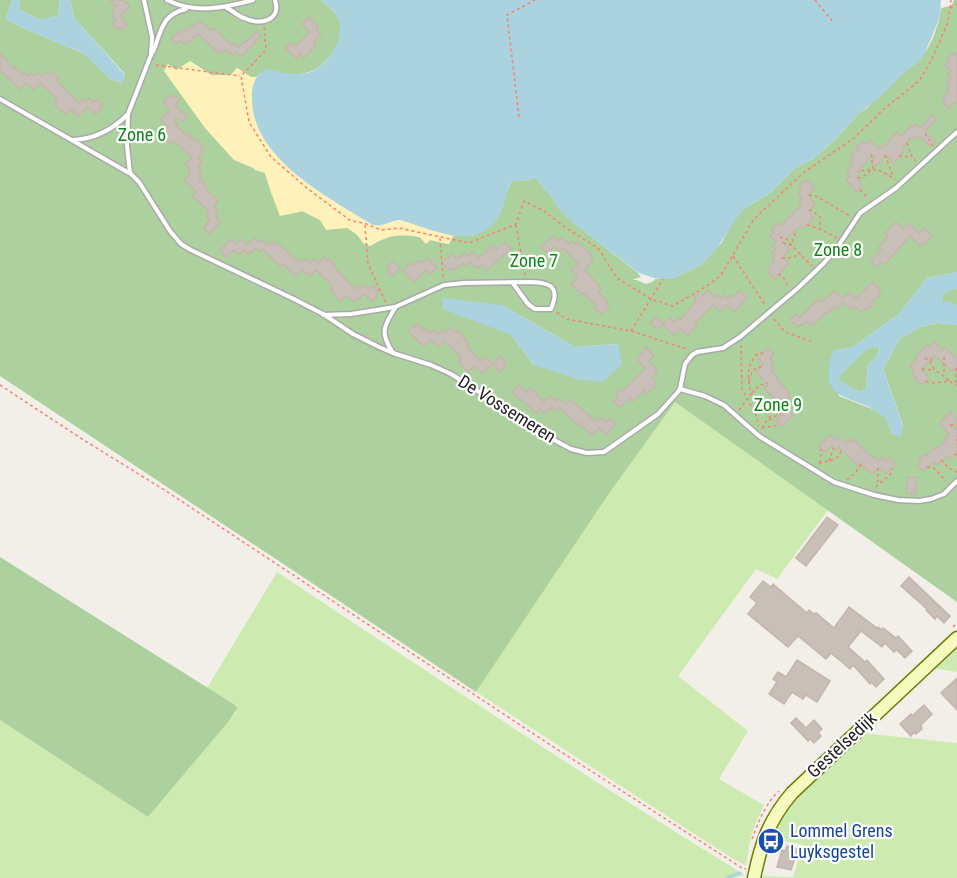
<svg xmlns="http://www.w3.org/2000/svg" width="957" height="878" font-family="'Roboto Condensed',sans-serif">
	<rect width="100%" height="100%" fill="#f2efe9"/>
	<g fill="#cdebb0">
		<path d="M 675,401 L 828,510 L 777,579 L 756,569 L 678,676 L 748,731 L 719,779 L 764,805 L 754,827 L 750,841 L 746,866 L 730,857 L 476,692 L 610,492 Z"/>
		<path d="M 277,572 C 432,675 587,778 745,875 L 733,878 L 0,878 L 0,720 L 148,817 L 236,712 L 235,705 L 207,688 Z"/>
		<path d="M 957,645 L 957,672 L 933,668 Z"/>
		<path d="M 861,733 L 957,743 L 957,878 L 759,878 L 759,876 L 793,877 L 803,845 L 771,838 L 780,817 L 795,797 Z"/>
	</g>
	<g fill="#add19e" fill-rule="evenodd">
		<path d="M 0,0 L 12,0 L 6,19 L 21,27 L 85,54 L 110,79 L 122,83 L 125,74 L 74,18 L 70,0 L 321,0 C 329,6 339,15 341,25 C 343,44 326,67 309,72 C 300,75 290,75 281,73 C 280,73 273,71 272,71 C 268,71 263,73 259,74 L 257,77 L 251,77 L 237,68 L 231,75 L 211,75 L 190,61 L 255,170 L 265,173 L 272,195 C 288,203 303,212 318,219 C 337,228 351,222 363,243 L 370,246 C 377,242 384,237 392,235 C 411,233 430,240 449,244 L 453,236 L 473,236 L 507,192 C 512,172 523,186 535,177 L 551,196 L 560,210 L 585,232 L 637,272 L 641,277 L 632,280 L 637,280 L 646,284 L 654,281 L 655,279 L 674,278 L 693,269 L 703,263 L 722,242 L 732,224 L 742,210 L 770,193 L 795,168 L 813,159 L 837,138 L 859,113 L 867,108 C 880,95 893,81 908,69 C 913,65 918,62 922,57 C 931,46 940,22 941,8 L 951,6 L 954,0 L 957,0 L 957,272 L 927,278 L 899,314 L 853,347 L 833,351 L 839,396 L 875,410 L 886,418 L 892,434 L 903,425 L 883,369 L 900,338 L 920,327 L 937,323 L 957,325 L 957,602 L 675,402 L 610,492 L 476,692 L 0,376 ZM 502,305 L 575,347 L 618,344 L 534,365 L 511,335 Z"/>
		<path d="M 20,0 L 60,0 L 58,16 L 40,20 L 20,10 Z"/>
		<path d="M 957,288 L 957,305 L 941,301 L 944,293 Z"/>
		<path d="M 874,347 L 880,348 L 877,356 L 868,365 L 866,388 L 860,392 L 839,381 L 838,378 C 839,376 866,349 868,348 C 870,347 872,347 874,347 Z"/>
		<path d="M 0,557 L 235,705 L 237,709 L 228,722 L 148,817 L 0,720 Z"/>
	</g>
	<path fill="#fff1ba" d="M 190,61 L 211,75 L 231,75 L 237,68 L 251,77 L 257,77 L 254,82 C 255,95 253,111 257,123 C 269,163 320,193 353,212 C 359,216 366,223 373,225 C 384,228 393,219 404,221 L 453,236 L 449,244 L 430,240 L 426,244 L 419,236 C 395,235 391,234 370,246 L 363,243 L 358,235 L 347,228 L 326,230 L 320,220 L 304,211 L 280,216 L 272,195 L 265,173 L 234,160 L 205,128 L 164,71 L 168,64 L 176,70 Z"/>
	<g fill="#aad3df" fill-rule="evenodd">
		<path d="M 12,0 L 20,0 L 20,10 L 40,20 L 58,16 L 60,0 L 70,0 L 74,18 L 125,75 L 122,83 L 110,79 L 85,54 L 21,27 L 6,19 Z"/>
		<path d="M 321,0 L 941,0 L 940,14 L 937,24 L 924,55 L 918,62 L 908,69 L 878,99 L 859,113 L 837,138 L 813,159 L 795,168 L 770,193 L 742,210 L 717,248 L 703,263 L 693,269 L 674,278 L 663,279 L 654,278 L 639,273 L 573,223 L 560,210 L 551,196 L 535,177 C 527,184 516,176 509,185 C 506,194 505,203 501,212 C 480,256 433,229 400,220 C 390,220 385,227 373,225 C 330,198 254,160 252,101 C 251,87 254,77 265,69 C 280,72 292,76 307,73 C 326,68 342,45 340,26 C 339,15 329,6 321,0 Z"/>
		<path d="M 957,272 L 957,288 L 945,293 L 941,300 L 957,305 L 957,325 L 937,323 L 920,327 L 900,338 L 883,369 L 903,426 L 900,437 L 892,434 C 890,428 888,421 884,417 C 858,392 814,407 833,351 L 853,347 L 899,314 L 927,278 ZM 874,347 L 880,349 L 877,356 L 868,365 L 866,388 L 860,392 L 840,381 L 838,378 C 839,376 866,349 869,348 C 870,347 872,347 874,347 Z"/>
		<path d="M 442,298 L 502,305 L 575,347 L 618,344 L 622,364 L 603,382 L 581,380 L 534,365 L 511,335 L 443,309 Z"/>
	</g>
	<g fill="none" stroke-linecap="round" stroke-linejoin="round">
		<path stroke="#aad3df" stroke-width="3" d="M 727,878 L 740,873"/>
	</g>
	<g fill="#c7bfb8" stroke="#c4b6ab" stroke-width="1.5">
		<path d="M 110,0 L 124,0 L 130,6 L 121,16 L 125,20 L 124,22 L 127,25 L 121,30 L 119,28 L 117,30 L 112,24 L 116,21 L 112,16 L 115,13 L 112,10 L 116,6 Z"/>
		<path d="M 309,17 L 319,27 L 316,30 L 321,35 L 314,42 L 316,45 L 304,58 L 301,54 L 297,59 L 285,48 L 290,43 L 292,45 L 293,43 L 296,46 L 310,32 L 302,24 Z"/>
		<path d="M 198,21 L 200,23 L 202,21 L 211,31 L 214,28 L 232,46 L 234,43 L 238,47 L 244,42 L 245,43 L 256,31 L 261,36 L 241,57 L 236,52 L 233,55 L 225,50 L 221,53 L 218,50 L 217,52 L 198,34 L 188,43 L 187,41 L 184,44 L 180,41 L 176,44 L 171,39 L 179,31 L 181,32 L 184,29 L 186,31 Z"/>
		<path d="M 0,53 L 14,69 L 15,67 L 22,75 L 24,72 L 27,76 L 31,73 L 34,76 L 38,73 L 42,76 L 48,71 L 52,75 L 54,73 L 59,79 L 57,80 L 79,103 L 82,99 L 85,102 L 89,98 L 93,103 L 97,99 L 103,105 L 100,107 L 102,108 L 96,114 L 94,111 L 92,112 L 87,107 L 78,116 L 72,110 L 65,114 L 54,104 L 57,102 L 54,98 L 55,97 L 41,83 L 34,90 L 26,83 L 20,89 L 14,84 L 0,70 Z"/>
		<path d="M 952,53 L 954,55 L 957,53 L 957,101 L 949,108 L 943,103 L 945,101 L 942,98 L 949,91 L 947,89 L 950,86 L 947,83 L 951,78 L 947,75 L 951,71 L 945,65 L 949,61 L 947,59 Z"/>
		<path d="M 174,95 L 180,100 L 175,105 L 187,117 L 182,122 L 177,117 L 174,120 L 178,124 L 176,125 L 186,135 L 188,134 L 196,142 L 197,140 L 203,146 L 200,148 L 204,152 L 198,158 L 202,162 L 198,166 L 202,170 L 198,173 L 202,176 L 199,178 L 206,185 L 204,187 L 218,201 L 214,206 L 217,210 L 216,211 L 217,213 L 216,214 L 218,216 L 216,218 L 220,223 L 209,234 L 204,228 L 210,220 L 206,216 L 208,214 L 207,213 L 208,211 L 192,195 L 196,192 L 184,179 L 191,173 L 189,171 L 190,170 L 185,164 L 192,158 L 174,141 L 171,144 L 161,133 L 167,126 L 161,120 L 170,110 L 165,106 L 166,104 L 163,101 L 169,96 L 171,98 Z"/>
		<path d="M 932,115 L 937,119 L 925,132 L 935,141 L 930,146 L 919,136 L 916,139 L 914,137 L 912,139 L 911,138 L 902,149 L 904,151 L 894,163 L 886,155 L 876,166 L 871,162 L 875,157 L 872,155 L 859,170 L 858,172 L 860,174 L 856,178 L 861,183 L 860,184 L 862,186 L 857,192 L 846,180 L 850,176 L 847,173 L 853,164 L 850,161 L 853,158 L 851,156 L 859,148 L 857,147 L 862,141 L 865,144 L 869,140 L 880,148 L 883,145 L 885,146 L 897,132 L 901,136 L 912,125 L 914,127 L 916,124 L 920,128 Z"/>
		<path d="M 808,180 L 814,187 L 808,195 L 815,205 L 809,211 L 814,218 L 803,228 L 801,226 L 797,229 L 783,242 L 790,249 L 783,257 L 789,263 L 775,279 L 769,273 L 770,271 L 767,269 L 774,262 L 772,259 L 775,256 L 772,253 L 776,249 L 772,245 L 776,242 L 770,236 L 774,232 L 772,229 L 778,224 L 780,226 L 802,205 L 799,201 L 802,198 L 798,194 L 802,190 L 799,186 L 804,181 L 806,182 Z"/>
		<path d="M 896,222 L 903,229 L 908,223 L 919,233 L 924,228 L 932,236 L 926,243 L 924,242 L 920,246 L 910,236 L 884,265 L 881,262 L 877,267 L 871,261 L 879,253 L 878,252 L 881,249 L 879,247 L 888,236 L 885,233 Z"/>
		<path d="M 553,236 L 558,241 L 561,238 L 569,244 L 573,241 L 576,244 L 578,242 L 591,254 L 590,256 L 593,260 L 585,270 L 601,288 L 598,292 L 608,302 L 606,304 L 609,307 L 602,314 L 594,307 L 596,305 L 583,293 L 582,295 L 571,284 L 578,277 L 571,270 L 578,264 L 564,249 L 559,251 L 555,247 L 547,253 L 541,247 Z"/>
		<path d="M 254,238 L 259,242 L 261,240 L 270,245 L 273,242 L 276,245 L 278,243 L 297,261 L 299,259 L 303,262 L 306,259 L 310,263 L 314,259 L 318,263 L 324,257 L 327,261 L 329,259 L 335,265 L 333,266 L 355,289 L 358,285 L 361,288 L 365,285 L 369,289 L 373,285 L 378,291 L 376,293 L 378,295 L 372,301 L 364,294 L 354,302 L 347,296 L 340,301 L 330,290 L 333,288 L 330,285 L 331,284 L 316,270 L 310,276 L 302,270 L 296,276 L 283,264 L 280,267 L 263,249 L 260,252 L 256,248 L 251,253 L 250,252 L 248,254 L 244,250 L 239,255 L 234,250 L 227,257 L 220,250 L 231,239 L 236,244 L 242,239 L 247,244 Z"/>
		<path d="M 505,242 L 511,249 L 487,270 L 482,265 L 478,268 L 476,266 L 475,267 L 470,262 L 466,266 L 463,263 L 457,268 L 456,267 L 453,270 L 451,268 L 449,270 L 442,263 L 452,254 L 457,259 L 465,253 L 468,256 L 473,252 L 479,258 L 493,245 L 497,249 Z"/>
		<path d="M 427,258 L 437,267 L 430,274 L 426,270 L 414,282 L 403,271 L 410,263 L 413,266 L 419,260 L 422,263 Z"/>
		<path d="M 393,261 L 400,268 L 393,276 L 387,271 L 389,269 L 387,267 Z"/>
		<path d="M 873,282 L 881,291 L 877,294 L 879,296 L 871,303 L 873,305 L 867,310 L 865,308 L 861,312 L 855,306 L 852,309 L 843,303 L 837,309 L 835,307 L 827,314 L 826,312 L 814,324 L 812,323 L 810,325 L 806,321 L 802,325 L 801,324 L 798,327 L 790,320 L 796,314 L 800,317 L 818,299 L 821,302 L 835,291 L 842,299 L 849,292 L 855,299 Z"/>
		<path d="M 708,290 L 715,297 L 717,295 L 721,299 L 724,295 L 728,299 L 731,295 L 733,297 L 739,291 L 747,298 L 734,312 L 727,305 L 719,311 L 713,305 L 696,322 L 698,324 L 688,335 L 680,329 L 674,335 L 663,325 L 670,318 L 674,322 L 678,318 L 680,320 L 696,301 L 694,298 L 700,293 L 703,296 Z"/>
		<path d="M 656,317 L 663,323 L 657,329 L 650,323 Z"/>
		<path d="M 418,324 L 425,331 L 427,329 L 431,333 L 434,330 L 438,334 L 442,330 L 444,333 L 450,327 L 456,332 L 458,330 L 469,344 L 466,346 L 477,357 L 478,357 L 482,361 L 486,357 L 493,364 L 482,373 L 475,366 L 468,372 L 458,362 L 461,359 L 458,356 L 459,355 L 444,341 L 438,347 L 430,340 L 424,346 L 418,341 L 408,331 L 414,325 L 415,327 Z"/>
		<path d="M 935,342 L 942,350 L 945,347 L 957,359 L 957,366 L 952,371 L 935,356 L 921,369 L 929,378 L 921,385 L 912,374 L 915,371 L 910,366 L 917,359 L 915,357 L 927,344 L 930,347 Z"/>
		<path d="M 646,347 L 654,356 L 649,361 L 658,371 L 652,377 L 657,384 L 647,394 L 644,391 L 633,401 L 631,398 L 620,407 L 613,401 L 618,397 L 616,394 L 621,389 L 623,391 L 645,369 L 637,359 Z"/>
		<path d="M 768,348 L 774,355 L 770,358 L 774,362 L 771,365 L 774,369 L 771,371 L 778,378 L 777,380 L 789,392 L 788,394 L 790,396 L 786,400 L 790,403 L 788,405 L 792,408 L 789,411 L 793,416 L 782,427 L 776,421 L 783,413 L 779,409 L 782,406 L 764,388 L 768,385 L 756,372 L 763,365 L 758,358 Z"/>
		<path d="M 500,356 L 506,362 L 504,364 L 505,366 L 500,372 L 493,364 Z"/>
		<path d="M 519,385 L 526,392 L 531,388 L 544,402 L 550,396 L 555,401 L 558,398 L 566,404 L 570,400 L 573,403 L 574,402 L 594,420 L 596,418 L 599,421 L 603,418 L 606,422 L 610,418 L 616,424 L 606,435 L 599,428 L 592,435 L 579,423 L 577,425 L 561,409 L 560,410 L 558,409 L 556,411 L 552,407 L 547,412 L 546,411 L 544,413 L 540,409 L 536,413 L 512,392 Z"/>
		<path d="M 950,412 L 957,420 L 951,426 L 954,429 L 957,427 L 957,452 L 950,459 L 948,456 L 936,465 L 934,462 L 923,471 L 917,465 L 921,461 L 919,459 L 925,454 L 926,456 L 934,448 L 936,449 L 946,440 L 945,438 L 949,434 L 940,423 Z"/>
		<path d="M 830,435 L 835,440 L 838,437 L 846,443 L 850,439 L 852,442 L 854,440 L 874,459 L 876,457 L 879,461 L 883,457 L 886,461 L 890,457 L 896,464 L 886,474 L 879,467 L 872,474 L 859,463 L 857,465 L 839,447 L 836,450 L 832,446 L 824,452 L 819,446 Z"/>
		<path d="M 908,477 L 917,478 L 915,494 L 906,493 Z"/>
		<path d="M 827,517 L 838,525 L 806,566 L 796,558 Z"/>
		<path d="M 909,577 L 950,616 L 944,623 L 937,616 L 935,619 L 926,610 L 927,609 L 901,586 Z"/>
		<path d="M 763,581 L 771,587 L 773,584 L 807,613 L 809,610 L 814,614 L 816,613 L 834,628 L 849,607 L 877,628 L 878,627 L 882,630 L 883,628 L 896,638 L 898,636 L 912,651 L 905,658 L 897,650 L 894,652 L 885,643 L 882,647 L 861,631 L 848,647 L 865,662 L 867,660 L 884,679 L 876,687 L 871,682 L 870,684 L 853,665 L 850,669 L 831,653 L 826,659 L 798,636 L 788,647 L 748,614 L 757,603 L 750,597 Z"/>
		<path d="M 797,660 L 830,681 L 817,702 L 806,695 L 803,699 L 792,692 L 784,704 L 769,694 L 777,682 L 773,679 L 778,672 L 786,677 Z"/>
		<path d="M 957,678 L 957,710 L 941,693 Z"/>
		<path d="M 924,705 L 932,714 L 921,725 L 922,729 L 916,734 L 914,732 L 911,736 L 900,724 L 911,714 L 912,716 Z"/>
		<path d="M 796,718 L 806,728 L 814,720 L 822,729 L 818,733 L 821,736 L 814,743 L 810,739 L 808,741 L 791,723 Z"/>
		<path d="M 787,846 L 798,849 L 791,870 L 777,867 L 782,850 L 785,851 Z"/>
	</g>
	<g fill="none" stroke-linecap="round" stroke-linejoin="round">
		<defs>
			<g id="service">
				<path d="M 144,0 L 152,37 L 151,55 L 128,114 L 127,146 L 130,173 L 139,182 L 170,231 L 181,244 L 191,250 L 294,299 L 323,314 L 353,334 L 379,347 L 393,353 L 431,365 L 451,374 L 556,441 L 571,449 L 587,453 L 604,452 L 658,414 L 677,393 L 680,389 L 685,364 L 692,355 L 697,352 L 723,348 L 740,337 L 798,288 L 824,263 L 837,248 L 860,213 L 896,188 L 957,132"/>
				<path d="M 167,0 C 194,14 224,8 253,0"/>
				<path d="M 227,8 C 233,11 238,16 244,18 C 259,26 282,21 275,0"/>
				<path d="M 153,52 C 162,30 161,15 186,9"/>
				<path d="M 0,99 L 129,173"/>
				<path d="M 73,140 C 94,139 112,130 127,115"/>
				<path d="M 323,315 L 351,314 L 395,307 L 444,285 L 464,283 L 533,282 C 554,283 559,290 551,309 L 535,309 L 528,304 L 512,282"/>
				<path d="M 393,353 C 380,333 383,327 395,308"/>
				<path d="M 680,389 L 705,396 L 724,405 L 759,436 L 834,482 L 874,495 L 898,500 L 919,501 L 931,499 L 944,494 L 957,481"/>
			</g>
			<path id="secondary" d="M 754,878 C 761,843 769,820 792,793 L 957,638"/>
		</defs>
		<use href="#service" stroke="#a9a9a9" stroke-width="7"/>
		<use href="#secondary" stroke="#707d05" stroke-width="15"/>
		<g stroke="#fa8072" stroke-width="1.5" stroke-dasharray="3 3" stroke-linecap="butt">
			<path d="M 815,0 L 834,23"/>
			<path d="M 950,8 L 957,4"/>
			<path d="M 264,27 L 266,50 L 241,76 L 249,122 L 271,157 L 308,189 L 351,221 L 364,223 L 381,230 L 399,228 L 469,243 L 516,224 L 524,201 L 544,211 L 566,228 L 598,248 L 617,278 L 651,299 L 673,306 L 707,286 L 721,275 L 754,219 L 803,173 L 854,138 L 885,108 L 919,81 L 931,61 L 948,22 L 951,0"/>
			<path d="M 156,65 L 240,76"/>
			<path d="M 519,117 L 507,15 L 535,0"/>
			<path d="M 925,134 L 933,146"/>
			<path d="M 907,143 L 912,157 L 916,161"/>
			<path d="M 885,155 L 893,176"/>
			<path d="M 899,156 L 910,157"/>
			<path d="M 861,171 C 875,167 884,171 895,180"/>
			<path d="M 858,178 L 863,177 L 873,169 L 871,151"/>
			<path d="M 860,190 L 868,198"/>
			<path d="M 809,195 L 816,196 L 850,216"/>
			<path d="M 809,210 L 813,211 L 820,217 L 820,229"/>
			<path d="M 365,225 L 368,264 L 386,303"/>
			<path d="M 516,225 L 525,276"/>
			<path d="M 807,225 L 820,229 L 837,238"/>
			<path d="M 780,237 L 788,240 L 791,245 L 795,236 L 794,231"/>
			<path d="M 440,238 L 443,278"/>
			<path d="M 783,243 L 791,245 L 812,266"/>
			<path d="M 733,256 L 765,305"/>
			<path d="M 782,258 L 790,258 L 801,254"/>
			<path d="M 778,274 L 783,277 L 789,287"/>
			<path d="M 557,312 L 566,319 L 631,331 L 687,349"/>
			<path d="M 774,319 L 785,332 L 814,342"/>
			<path d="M 631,331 L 663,279"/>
			<path d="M 741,345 L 742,389 L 757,417 L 758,426"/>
			<path d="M 944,357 L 944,375"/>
			<path d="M 925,358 C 930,361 931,364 934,369 C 938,373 945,376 949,381"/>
			<path d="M 931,361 L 932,355"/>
			<path d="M 956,368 L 955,380 L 957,386"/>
			<path d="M 922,369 L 934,370"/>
			<path d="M 749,381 L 752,372 L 757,367 L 764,367"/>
			<path d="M 926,382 L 934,383 L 949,381 L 956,385"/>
			<path d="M 0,385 L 82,439 L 166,491 L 549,744 L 742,868 L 746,869"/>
			<path d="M 752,393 L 760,385 L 768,383"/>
			<path d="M 739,410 L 751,394 C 748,375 745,368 758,353 L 764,353"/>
			<path d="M 769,420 L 781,413"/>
			<path d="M 950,425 L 957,425"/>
			<path d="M 762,428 L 777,406 L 780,405"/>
			<path d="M 762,428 L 779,425"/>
			<path d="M 955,440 L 957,440"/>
			<path d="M 954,454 L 957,455"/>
			<path d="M 941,460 L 949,468 L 957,472"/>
			<path d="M 829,461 L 831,456 L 833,448"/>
			<path d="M 820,463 L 821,449"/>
			<path d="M 819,464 C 827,460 839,462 841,450"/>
			<path d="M 927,467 L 934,468 L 946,481"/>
			<path d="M 878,468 L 878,482"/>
			<path d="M 847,480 L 856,472 L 862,463"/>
			<path d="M 876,487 C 881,480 892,478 892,468"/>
			<path d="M 953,627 L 957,623"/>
			<path d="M 752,839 C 758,822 766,803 779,791"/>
		</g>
		<use href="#service" stroke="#fff" stroke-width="4"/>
		<use href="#secondary" stroke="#f7fabf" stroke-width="12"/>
	</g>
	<defs>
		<symbol id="bus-disc" viewBox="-11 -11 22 22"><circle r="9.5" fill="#1a4fb4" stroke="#fff"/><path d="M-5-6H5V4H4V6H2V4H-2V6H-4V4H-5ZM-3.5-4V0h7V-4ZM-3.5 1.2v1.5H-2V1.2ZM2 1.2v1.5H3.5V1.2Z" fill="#fff"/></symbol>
	</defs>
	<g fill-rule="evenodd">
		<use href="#bus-disc" x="756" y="826" width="30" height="30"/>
	</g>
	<g text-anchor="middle" stroke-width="4.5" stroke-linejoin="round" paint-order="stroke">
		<g font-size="18" fill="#0c8416" stroke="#fff">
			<text x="142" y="141">Zone 6</text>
			<text x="838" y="256">Zone 8</text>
			<text x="534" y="267">Zone 7</text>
			<text x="778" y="411">Zone 9</text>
		</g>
		<g font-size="18" fill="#222" stroke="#fff">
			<text transform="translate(507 409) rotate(32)" y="6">De Vossemeren</text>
			<text transform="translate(842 745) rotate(-43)" y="6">Gestelsedijk</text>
		</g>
		<g font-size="18" fill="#164399" stroke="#fff" text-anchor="start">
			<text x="790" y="837">Lommel Grens<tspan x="790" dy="21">Luyksgestel</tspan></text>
		</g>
	</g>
</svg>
